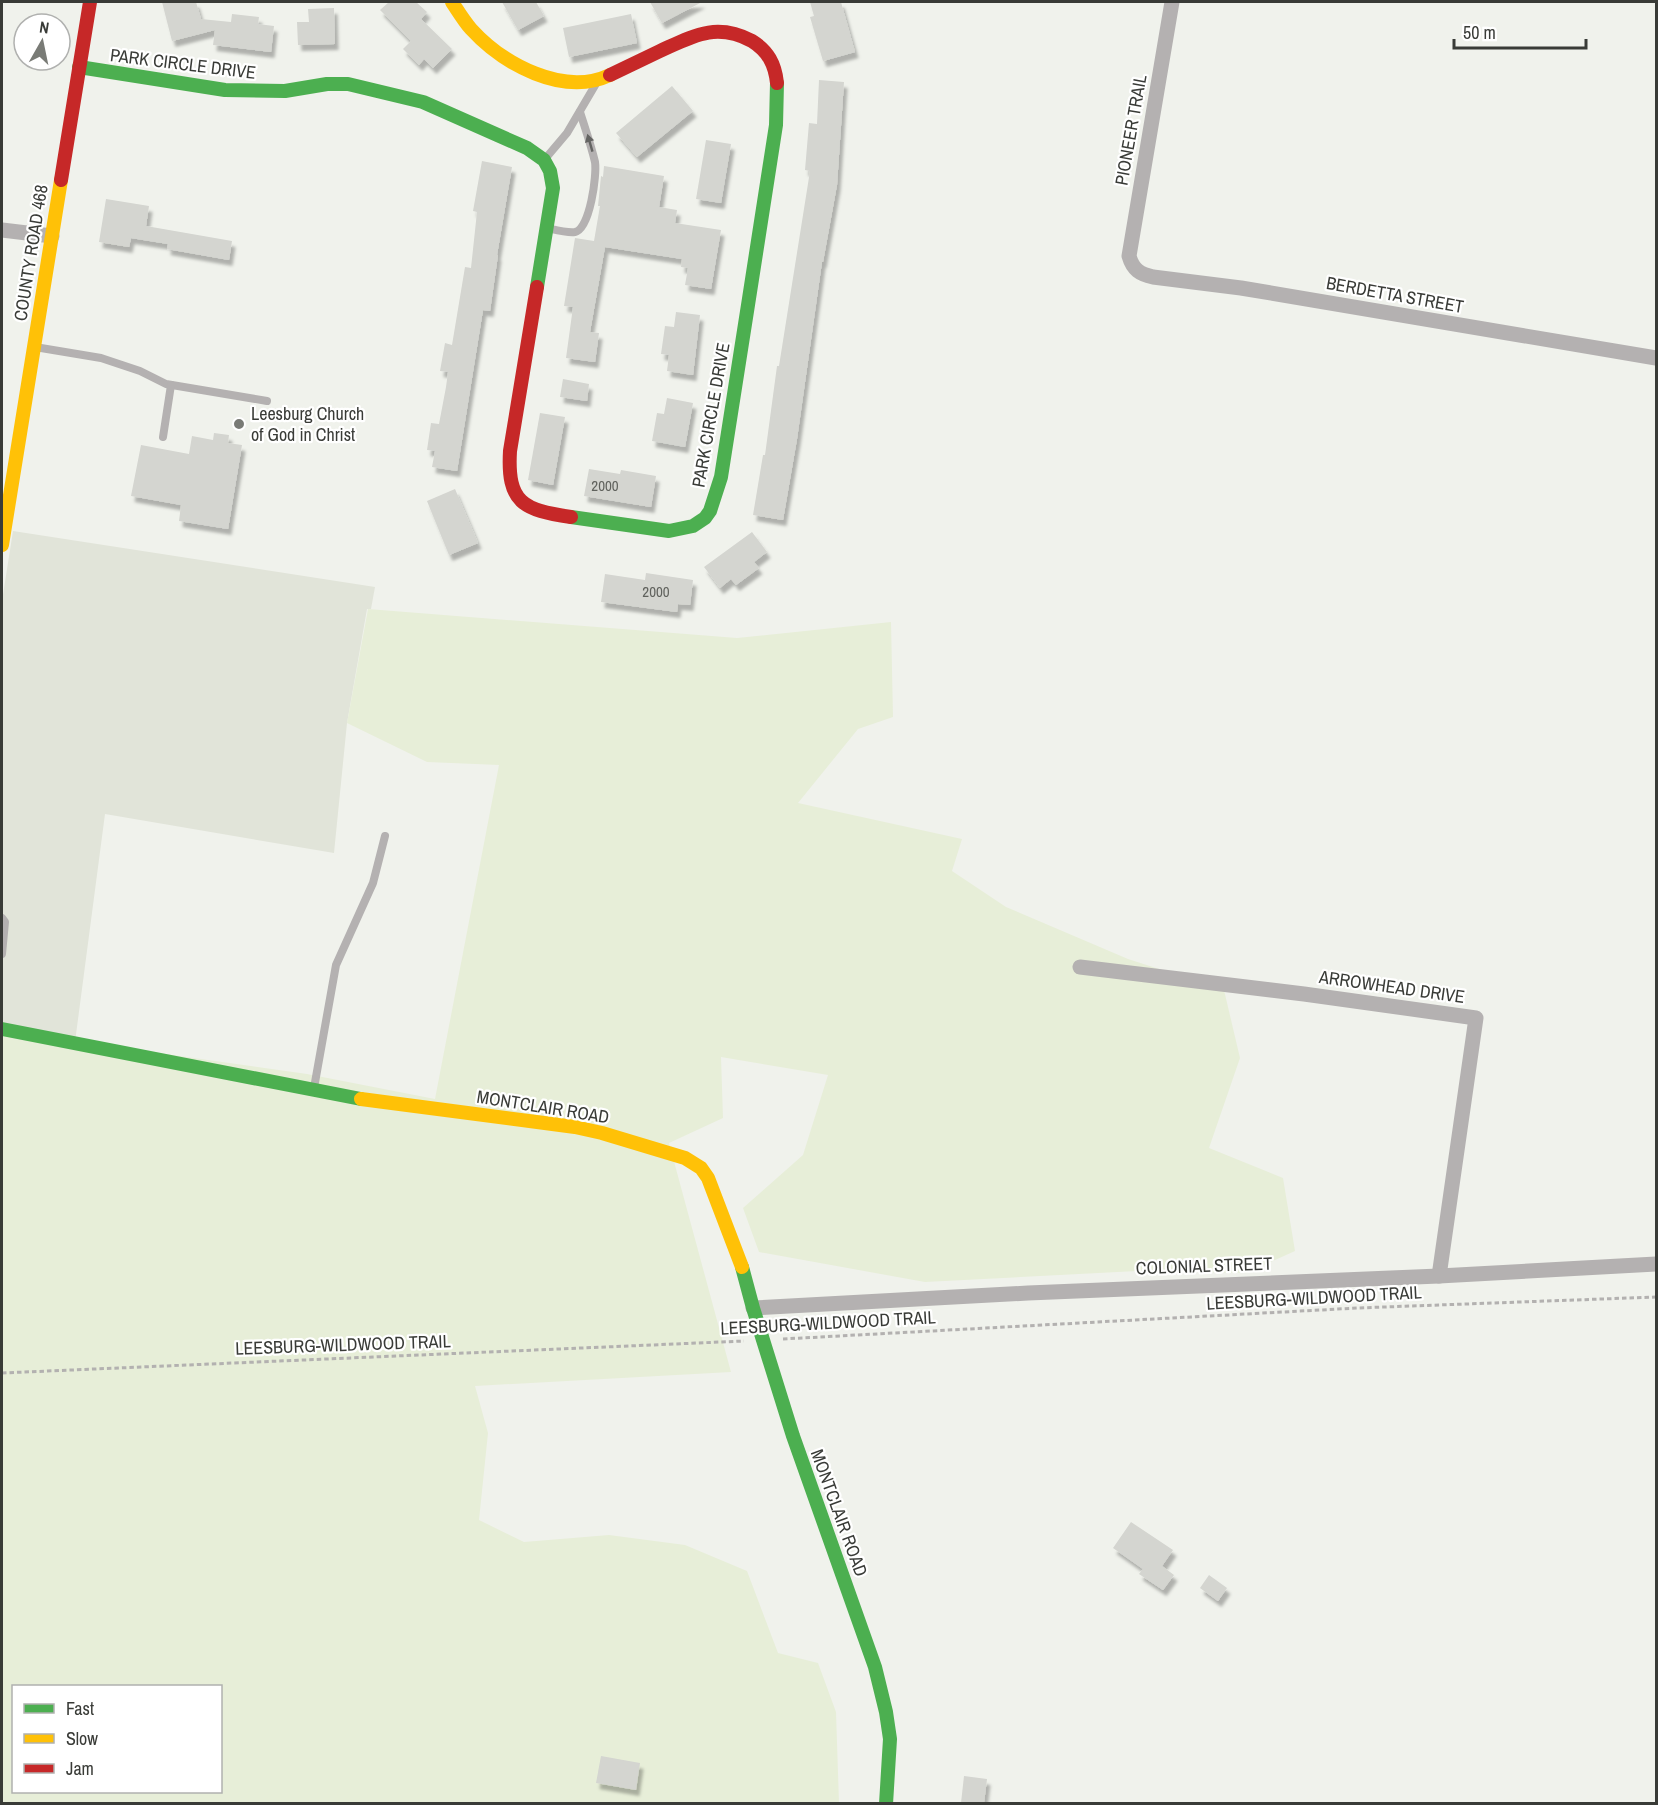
<svg xmlns="http://www.w3.org/2000/svg" width="1658" height="1805" font-family="'Archivo Narrow',sans-serif">
	<defs>
		<filter id="shadow"><feDropShadow dx="3.5" dy="6" stdDeviation="1.5" flood-color="#0004"/></filter>
	</defs>
	<rect width="100%" height="100%" fill="#f0f2ec"/>
	<path fill="#e1e4d9" d="M 13,531 L 375,587 L 371,609 L 367,609 L 347,723 L 334,853 L 105,814 L 75,1042 L 2,1031 L 2,601 Z"/>
	<path fill="#e7eed8" fill-rule="evenodd" d="M 368,609 L 737,638 L 891,622 L 893,717 L 858,729 L 798,803 L 962,839 L 952,871 L 1006,907 L 1128,959 L 1224,990 L 1240,1058 L 1209,1148 L 1283,1178 L 1295,1251 L 1246,1273 L 1137,1271 L 925,1282 L 759,1252 L 743,1208 L 803,1155 L 828,1075 L 721,1057 L 723,1118 L 669,1143 L 731,1372 L 475,1386 L 488,1433 L 479,1520 L 524,1542 L 609,1535 L 685,1545 L 747,1571 L 778,1653 L 818,1663 L 836,1712 L 839,1803 L 2,1804 L 2,1031 L 307,1074 L 435,1099 L 499,765 L 427,762 L 347,723 ZM 14,1686 L 220,1686 L 220,1792 L 14,1792 Z"/>
	<g fill="#d4d5d0" filter="url(#shadow)">
		<path d="M 162,2 L 196,2 L 201,19 L 231,22 L 232,14 L 259,17 L 258,24 L 274,26 L 271,52 L 213,45 L 215,30 L 172,41 Z"/>
		<path d="M 389,2 L 416,2 L 427,12 L 421,19 L 452,49 L 433,68 L 424,59 L 419,65 L 403,49 L 411,41 L 380,10 Z"/>
		<path d="M 502,2 L 536,2 L 544,16 L 518,30 Z"/>
		<path d="M 650,2 L 702,2 L 662,23 Z"/>
		<path d="M 810,2 L 841,2 L 855,52 L 823,61 L 810,17 L 814,16 Z"/>
		<path d="M 334,8 L 335,44 L 298,45 L 297,22 L 309,22 L 308,9 Z"/>
		<path d="M 631,14 L 637,43 L 569,57 L 563,28 Z"/>
		<path d="M 819,80 L 844,82 L 837,185 L 823,262 L 822,262 L 797,439 L 783,520 L 753,515 L 763,455 L 765,455 L 777,366 L 779,366 L 810,171 L 805,170 L 809,123 L 817,124 Z"/>
		<path d="M 672,86 L 693,111 L 637,157 L 616,133 Z"/>
		<path d="M 706,140 L 731,144 L 721,203 L 696,199 Z"/>
		<path d="M 482,161 L 512,167 L 497,255 L 498,255 L 490,311 L 483,310 L 457,471 L 432,467 L 435,451 L 427,450 L 431,423 L 439,424 L 446,387 L 448,372 L 440,371 L 445,343 L 452,345 L 465,267 L 471,268 L 477,212 L 473,211 Z"/>
		<path d="M 604,166 L 664,176 L 659,207 L 677,210 L 675,223 L 721,230 L 711,289 L 685,285 L 688,268 L 681,267 L 682,259 L 605,247 L 590,332 L 599,333 L 595,362 L 566,358 L 573,307 L 564,306 L 575,238 L 594,241 L 600,206 L 598,206 L 601,176 L 603,177 Z"/>
		<path d="M 106,199 L 149,206 L 146,226 L 232,241 L 229,260 L 167,249 L 168,244 L 131,238 L 129,247 L 99,242 Z"/>
		<path d="M 676,312 L 700,315 L 693,375 L 667,371 L 669,355 L 661,354 L 665,326 L 674,327 Z"/>
		<path d="M 563,379 L 589,384 L 587,401 L 560,397 Z"/>
		<path d="M 667,398 L 693,403 L 685,447 L 652,441 L 657,413 L 664,414 Z"/>
		<path d="M 540,413 L 565,417 L 553,485 L 528,480 Z"/>
		<path d="M 214,433 L 229,435 L 228,443 L 242,445 L 228,529 L 179,521 L 181,505 L 131,496 L 141,445 L 189,454 L 192,436 L 213,440 Z"/>
		<path d="M 589,469 L 620,474 L 621,470 L 656,476 L 651,507 L 584,496 Z"/>
		<path d="M 455,489 L 478,543 L 449,555 L 427,501 Z"/>
		<path d="M 752,532 L 767,552 L 754,562 L 759,568 L 736,585 L 731,579 L 720,588 L 704,567 Z"/>
		<path d="M 646,573 L 693,580 L 690,605 L 678,604 L 677,612 L 601,602 L 605,574 L 645,580 Z"/>
		<path d="M 1131,1522 L 1173,1550 L 1162,1566 L 1174,1575 L 1163,1590 L 1139,1574 L 1143,1569 L 1113,1548 Z"/>
		<path d="M 1209,1575 L 1227,1588 L 1218,1601 L 1200,1588 Z"/>
		<path d="M 601,1756 L 640,1763 L 636,1790 L 596,1783 Z"/>
		<path d="M 964,1776 L 987,1779 L 984,1803 L 961,1803 Z"/>
	</g>
	<g fill="none" stroke-linecap="round" stroke-linejoin="round">
		<g stroke="#b3b1b0" stroke-width="3" stroke-dasharray="4.5 3" stroke-linecap="butt">
			<path d="M 783,1339 L 1357,1308 L 1656,1297"/>
			<path d="M 2,1373 L 744,1341"/>
		</g>
		<g stroke="#b4b1b1" stroke-width="8">
			<path d="M 545,159 L 567,133 L 597,82"/>
			<path d="M 547,228 C 556,230 567,233 575,232 C 590,229 597,175 595,162 C 591,145 585,128 580,112"/>
			<path d="M 35,347 L 101,358 L 140,371 L 166,384 L 267,401"/>
			<path d="M 163,437 L 171,385"/>
			<path d="M 2,918 L 5,922 L 2,954"/>
			<path d="M 314,1088 L 336,965 L 373,883 L 385,836"/>
		</g>
		<g stroke="#b4b1b1" stroke-width="15">
			<path d="M 1172,2 L 1129,256 C 1133,270 1140,274 1153,277 L 1241,288 L 1656,358"/>
			<path d="M 2,230 L 52,236"/>
			<path d="M 1080,967 L 1304,994 L 1476,1018 L 1439,1276"/>
			<path d="M 753,1308 L 1028,1293 L 1439,1276 L 1656,1264"/>
		</g>
		<g stroke="#4caf50" stroke-width="14">
			<path d="M 79,67 L 225,90 L 285,91 L 327,84 L 348,84 L 423,102 L 527,148 L 544,160 L 550,171 L 553,188 L 537,287"/>
			<path d="M 571,517 L 669,531 L 693,526 L 705,518 L 710,511 L 721,477 L 748,305 L 776,125 L 777,83"/>
			<path d="M 2,1029 L 361,1099"/>
			<path d="M 742,1267 L 753,1308 L 793,1436 L 875,1667 L 886,1712 L 890,1739 L 886,1804"/>
		</g>
		<g stroke="#ffc107" stroke-width="14">
			<path d="M 452,2 C 458,11 464,21 471,29 C 503,64 563,97 610,75"/>
			<path d="M 2,545 L 61,180"/>
			<path d="M 361,1099 L 575,1127 L 602,1133 L 685,1158 L 701,1168 L 708,1178 L 742,1267"/>
		</g>
		<g stroke="#c62828" stroke-width="14">
			<path d="M 610,75 C 627,67 643,59 660,51 C 693,36 716,22 752,41 C 768,51 775,64 777,83"/>
			<path d="M 61,180 L 90,2"/>
			<path d="M 537,287 L 510,451 C 507,503 523,510 571,517"/>
		</g>
	</g>
	<defs><path id="oneway-solid" d="M-6-.8H1V-3.2L6.5 0L1 3.2V.8H-6Z" transform="scale(1.5)"/></defs>
	<use fill="#646462" href="#oneway-solid" transform="translate(590 143) rotate(-106)"/>
	<circle fill="#797b76" stroke="#fff" stroke-width="2" cx="239" cy="424" r="6"/>
	<g text-anchor="middle" stroke-width="4.5" stroke-linejoin="round" paint-order="stroke">
		<g font-size="15" fill="#60625d">
			<text x="605" y="491">2000</text>
			<text x="656" y="597">2000</text>
		</g>
		<g font-size="18" fill="#393b37" stroke="#fff">
			<text transform="translate(183 64) rotate(7)" y="6">PARK CIRCLE DRIVE</text>
			<text transform="translate(1131 130) rotate(-80)" y="6">PIONEER TRAIL</text>
			<text transform="translate(31 253) rotate(-81)" y="6">COUNTY ROAD 468</text>
			<text transform="translate(1395 295) rotate(10)" y="6">BERDETTA STREET</text>
			<text transform="translate(711 415) rotate(-80)" y="6">PARK CIRCLE DRIVE</text>
			<text transform="translate(1392 987) rotate(8)" y="6">ARROWHEAD DRIVE</text>
			<text transform="translate(543 1107) rotate(9)" y="6">MONTCLAIR ROAD</text>
			<text transform="translate(1204 1266) rotate(-2)" y="6">COLONIAL STREET</text>
			<text transform="translate(1314 1298) rotate(-3)" y="6">LEESBURG-WILDWOOD TRAIL</text>
			<text transform="translate(828 1323) rotate(-3)" y="6">LEESBURG-WILDWOOD TRAIL</text>
			<text transform="translate(343 1345) rotate(-2)" y="6">LEESBURG-WILDWOOD TRAIL</text>
			<text transform="translate(839 1513) rotate(70)" y="6">MONTCLAIR ROAD</text>
		</g>
		<g font-size="18" fill="#393b37" stroke="#fff" text-anchor="start">
			<text x="251" y="420">Leesburg Church<tspan x="251" dy="21">of God in Christ</tspan></text>
		</g>
	</g>
	<rect width="1658" height="1805" fill="none" stroke="#393b37" stroke-width="6"/>
	<rect x="12" y="1685" width="210" height="108" fill="#ffffff" stroke="#b0b1af" stroke-width="1.5"/>
	<rect x="24" y="1704" width="30" height="9" fill="#4caf50" stroke="#b0b1af" stroke-width="1.5"/>
	<text x="66" y="1715" font-size="18" fill="#393b37">Fast</text>
	<rect x="24" y="1734" width="30" height="9" fill="#ffc107" stroke="#b0b1af" stroke-width="1.5"/>
	<text x="66" y="1745" font-size="18" fill="#393b37">Slow</text>
	<rect x="24" y="1764" width="30" height="9" fill="#c62828" stroke="#b0b1af" stroke-width="1.5"/>
	<text x="66" y="1775" font-size="18" fill="#393b37">Jam</text>
	<g transform="translate(42 42) rotate(9)"><circle r="28" fill="#ffffff" stroke="#b0b1af" stroke-width="1.5"/>
	<path d="M0-4.5L10 22L0 15L-10 22Z" fill="#797b76"/>
	<text y="-9" font-size="16" font-weight="bold" text-anchor="middle" fill="#393b37">N</text>
	</g>
	<path d="M1454 39v9h132v-9" fill="none" stroke="#393b37" stroke-width="3"/>
	<text x="1463" y="39" font-size="18" fill="#393b37" stroke="#ffffff" stroke-width="4.5" paint-order="stroke">50 m</text>
</svg>
